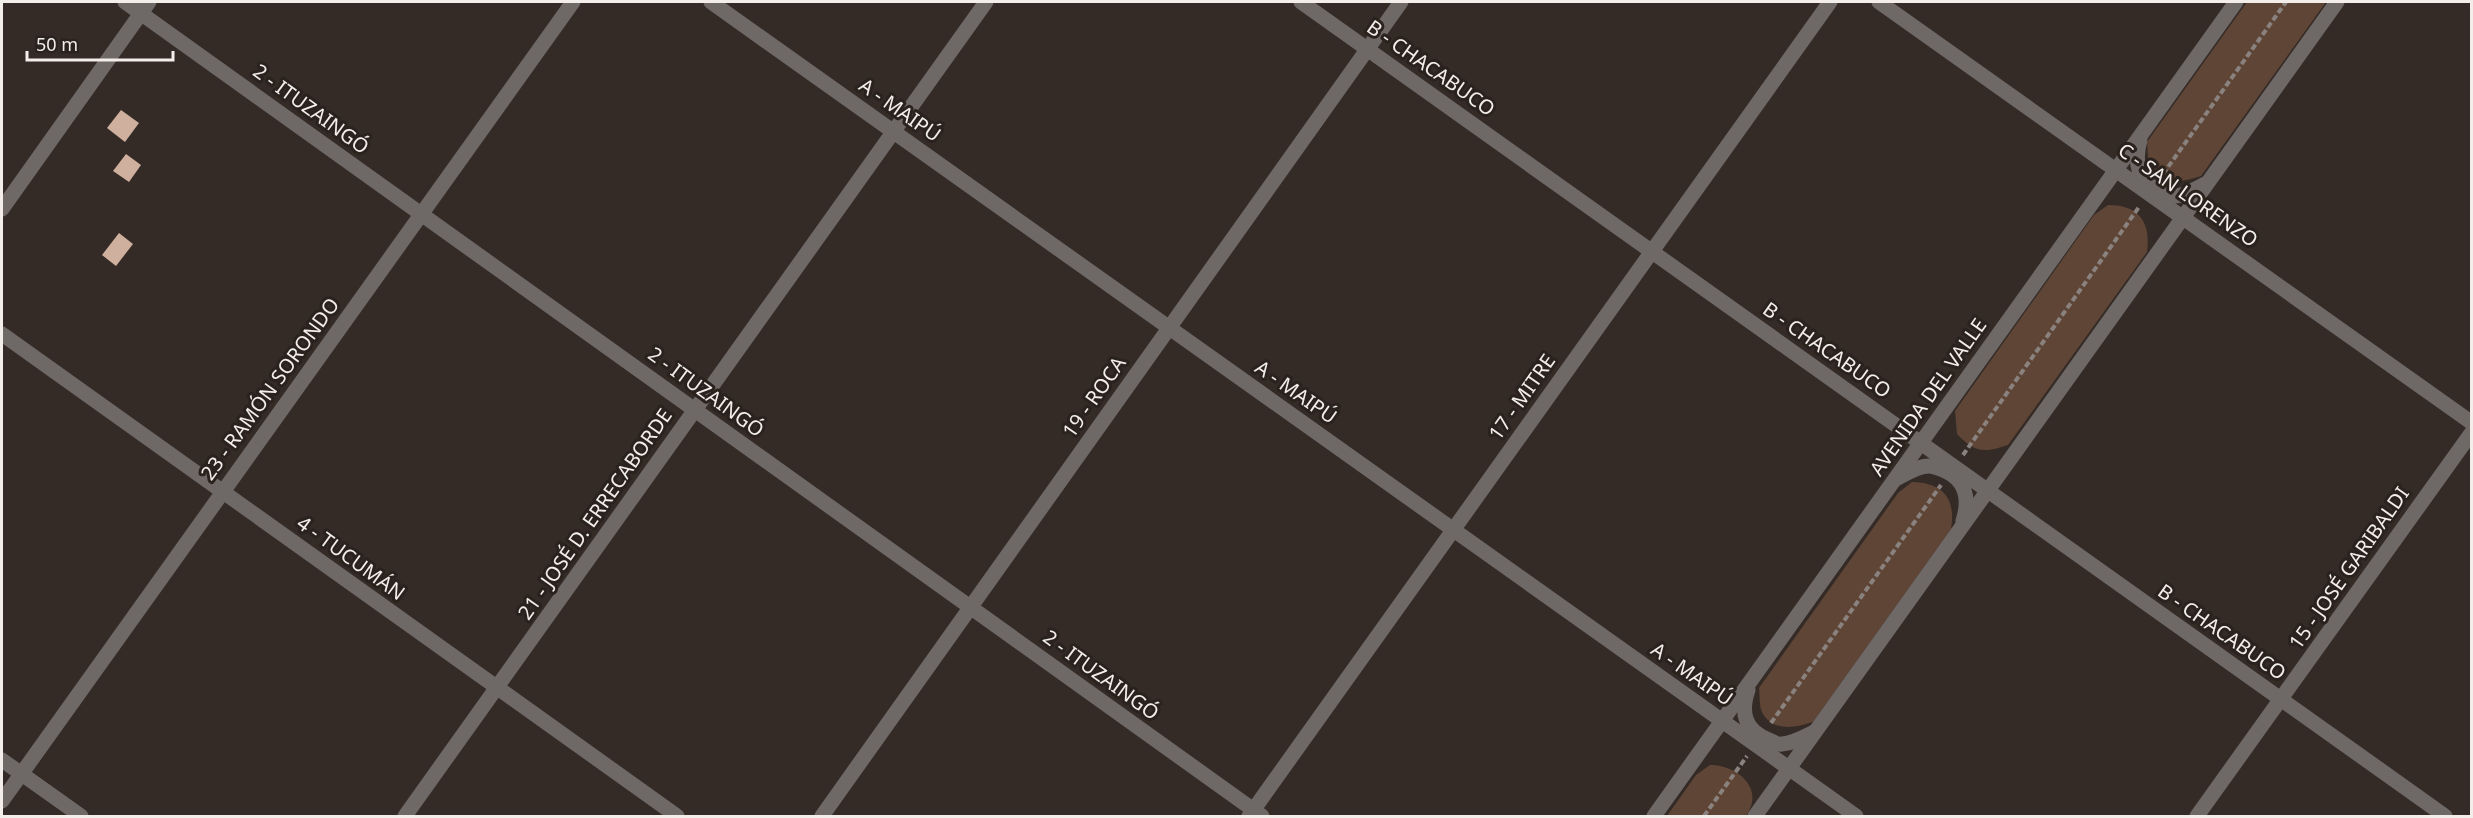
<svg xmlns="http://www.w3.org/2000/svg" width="2473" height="818" font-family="'Noto Sans',sans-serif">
	<rect width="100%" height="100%" fill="#342b27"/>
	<g fill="#5f4536">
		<path d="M 2247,2 L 2326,2 L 2201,176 C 2184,182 2161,186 2151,166 C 2147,160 2148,149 2147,142 Z"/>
		<path d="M 2108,205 C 2139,205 2151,222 2147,252 L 2008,445 C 1984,453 1975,453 1957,434 L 1955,411 L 2094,215 Z"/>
		<path d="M 1912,482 C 1944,483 1956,499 1951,529 L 1813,722 C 1795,728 1772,732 1762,712 C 1759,706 1760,695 1759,688 L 1898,493 Z"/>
		<path d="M 1710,765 C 1738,765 1765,789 1746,816 L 1667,816 L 1696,775 Z"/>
	</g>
	<g fill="#cfb09e">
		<path d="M 121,110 L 139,123 L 125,142 L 107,128 Z"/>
		<path d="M 126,154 L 141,165 L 129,182 L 113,171 Z"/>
		<path d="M 119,233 L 133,244 L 116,266 L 102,255 Z"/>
	</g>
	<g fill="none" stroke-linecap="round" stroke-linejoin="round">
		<g stroke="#8a827e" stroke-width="4" stroke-dasharray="6 3" stroke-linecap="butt">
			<path d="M 2163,174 L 2286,2"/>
			<path d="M 1963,455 L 2139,207"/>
			<path d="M 1771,723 L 1941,485"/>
			<path d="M 1704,816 L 1747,756"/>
		</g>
		<g stroke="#6e6967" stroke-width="15">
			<path d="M 125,2 L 1262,816"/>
			<path d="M 711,2 L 1856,816"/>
			<path d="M 1301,2 L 2445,816"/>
			<path d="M 1879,2 L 2472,423"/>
			<path d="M 2,209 L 149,2"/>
			<path d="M 2,334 L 677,816"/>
			<path d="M 2,760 L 81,816"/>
			<path d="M 2,801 L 573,2"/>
			<path d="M 405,816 L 986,2"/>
			<path d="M 822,816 L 1401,2"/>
			<path d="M 1249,816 L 1830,2"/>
			<path d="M 2197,816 L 2472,432"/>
		</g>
		<g stroke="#6e6967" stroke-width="15">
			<path d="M 2140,140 C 2134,162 2137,182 2160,191 C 2164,193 2169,196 2174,196 C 2185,196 2195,189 2205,184"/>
			<path d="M 1898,478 C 1907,473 1918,466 1929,466 C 1934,466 1938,468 1943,470 C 1966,479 1970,499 1963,521"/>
			<path d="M 1748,690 C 1740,713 1745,731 1769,740 C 1773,742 1778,745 1782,744 C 1794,743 1804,737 1814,732"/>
			<path d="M 1654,816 L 2236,2"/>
			<path d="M 1755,816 L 2337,2"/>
		</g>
	</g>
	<g text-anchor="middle" stroke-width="6" stroke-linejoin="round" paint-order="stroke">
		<g font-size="20" fill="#f3eeea" stroke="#2a221d">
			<text transform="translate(1431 68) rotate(35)" y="7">B - CHACABUCO</text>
			<text transform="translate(311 109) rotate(36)" y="7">2 - ITUZAINGÓ</text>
			<text transform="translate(900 110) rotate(35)" y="7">A - MAIPÚ</text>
			<text transform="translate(2188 195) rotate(35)" y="7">C - SAN LORENZO</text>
			<text transform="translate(1827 350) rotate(35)" y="7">B - CHACABUCO</text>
			<text transform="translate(270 389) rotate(-54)" y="7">23 - RAMÓN SORONDO</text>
			<text transform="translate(706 392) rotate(36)" y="7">2 - ITUZAINGÓ</text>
			<text transform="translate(1296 392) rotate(35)" y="7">A - MAIPÚ</text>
			<text transform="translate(1094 397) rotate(-55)" y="7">19 - ROCA</text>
			<text transform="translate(1522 397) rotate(-55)" y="7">17 - MITRE</text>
			<text transform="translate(1928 397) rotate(-55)" y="7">AVENIDA DEL VALLE</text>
			<text transform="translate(595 514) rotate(-55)" y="7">21 - JOSÉ D. ERRECABORDE</text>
			<text transform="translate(351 558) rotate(36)" y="7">4 - TUCUMÁN</text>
			<text transform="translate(2349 568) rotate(-55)" y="7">15 - JOSÉ GARIBALDI</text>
			<text transform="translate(2222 632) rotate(35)" y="7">B - CHACABUCO</text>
			<text transform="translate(1692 674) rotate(35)" y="7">A - MAIPÚ</text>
			<text transform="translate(1101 675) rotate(36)" y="7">2 - ITUZAINGÓ</text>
		</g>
	</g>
	<rect width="2473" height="818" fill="none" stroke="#f3eeea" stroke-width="6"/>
	<path d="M27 51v9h146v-9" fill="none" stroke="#f3eeea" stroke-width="3"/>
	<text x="36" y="51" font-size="18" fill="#f3eeea" stroke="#2a221d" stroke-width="4.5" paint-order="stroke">50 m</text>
</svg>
